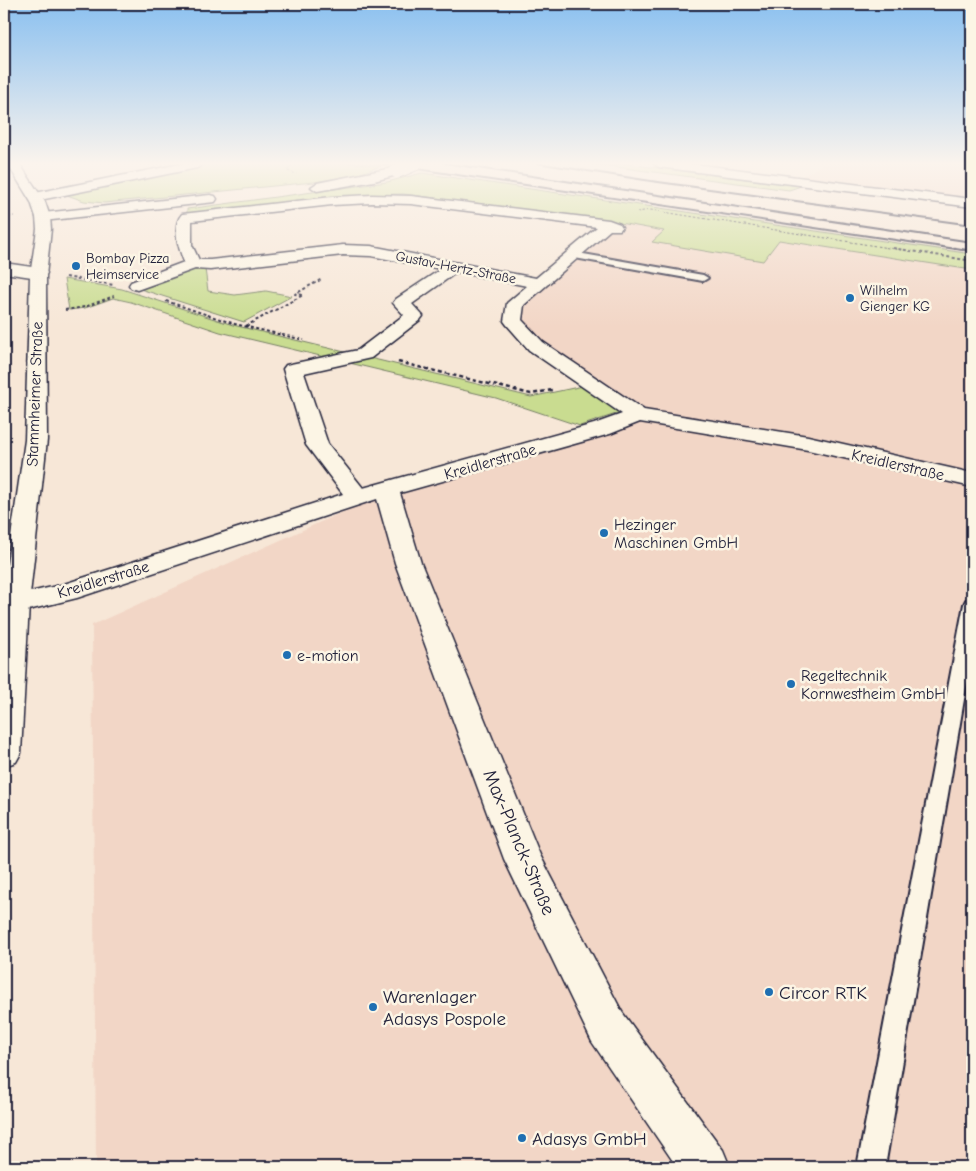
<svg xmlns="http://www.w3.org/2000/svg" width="976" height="1171" font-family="'Comic Neue',sans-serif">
	<rect width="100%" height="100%" fill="#f7e7d7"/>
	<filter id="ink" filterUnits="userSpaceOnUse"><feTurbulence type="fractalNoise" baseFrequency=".02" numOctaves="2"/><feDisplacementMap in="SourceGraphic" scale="10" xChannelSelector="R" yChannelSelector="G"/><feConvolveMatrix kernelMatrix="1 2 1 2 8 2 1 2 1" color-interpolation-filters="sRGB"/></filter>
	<g filter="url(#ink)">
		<g fill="#f2d6c6">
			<path d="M 826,163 L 972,163 L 972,199 L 800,177 Z"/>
			<path d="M 637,214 L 972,267 L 972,1167 L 96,1167 L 92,625 L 387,492 L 638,415 L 513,321 L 516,303 L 609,224 Z"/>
		</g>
		<g fill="#c9dc90" stroke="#767f66">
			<path d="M 197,163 L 359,163 L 381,166 L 355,175 L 314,182 L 104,203 L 84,201 L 67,195 L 199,165 Z"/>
			<path d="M 586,163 L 619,163 L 801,186 L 789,190 Z"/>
			<path d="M 422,173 L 972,254 L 972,270 L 779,240 L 763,261 L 652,242 L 664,231 L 586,217 L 403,194 L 363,195 L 187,213 L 187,209 L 387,182 Z"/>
			<path d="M 205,269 L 208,291 L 235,295 L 266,291 L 292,296 L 244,322 L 137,288 L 175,272 Z"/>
			<path d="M 64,279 L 122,289 L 233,325 L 531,397 L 583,386 L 619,413 L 580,426 L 496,398 L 220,332 L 131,302 L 113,298 L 85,308 L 69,310 Z"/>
		</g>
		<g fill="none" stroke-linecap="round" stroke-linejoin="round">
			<defs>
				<g id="lane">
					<path d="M 572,252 L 703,275 L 708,278 L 703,281 L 569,257 L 567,255 Z"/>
					<path d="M 972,599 L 972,652 L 885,1167 L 857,1167 L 964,604 L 966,600 Z"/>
				</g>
				<g id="street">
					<path d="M 185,163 L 203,164 L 197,168 L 35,201 L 28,197 L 35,193 Z"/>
					<path d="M 653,163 L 686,163 L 972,199 L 972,207 L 659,167 Z"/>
					<path d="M 397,167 L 401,168 L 403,171 L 401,174 L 374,181 L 317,191 L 311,187 L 317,183 Z"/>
					<path d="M 210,195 L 215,196 L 217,199 L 215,202 L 43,221 L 36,217 L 43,213 Z"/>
					<path d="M 372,195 L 411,196 L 609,220 L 620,224 L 622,227 L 620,230 L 610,230 L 524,305 L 522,320 L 543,342 L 644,410 L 808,436 L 972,473 L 972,487 L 808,450 L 640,422 L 610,434 L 400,493 L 421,563 L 540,855 L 622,1012 L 723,1150 L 730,1167 L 677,1167 L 592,1042 L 504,859 L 395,563 L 377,499 L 77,598 L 4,616 L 4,598 L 61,585 L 343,494 L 306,445 L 283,369 L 286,365 L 358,350 L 404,315 L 393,303 L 396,299 L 441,269 L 371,256 L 343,255 L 210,270 L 195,269 L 137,290 L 131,288 L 129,285 L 131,282 L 184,262 C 179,249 171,226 182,214 L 332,197 ZM 372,203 L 411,204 L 597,227 L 536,278 L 371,246 L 343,245 L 210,260 L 199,260 L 192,245 L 192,221 L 332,205 ZM 457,272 L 527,286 L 507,303 L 504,321 L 507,325 L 529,350 L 622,414 L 594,424 L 363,488 L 328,444 L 304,373 L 371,358 L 420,320 L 423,316 L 412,304 Z"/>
					<path d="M 4,263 L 39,268 L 45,270 L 47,273 L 45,276 L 39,278 L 4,273 Z"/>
				</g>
				<path id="secondary" d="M 7,163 L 19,163 L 45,202 L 50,217 L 51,229 L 46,276 L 47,440 L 29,604 L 21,753 L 16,762 L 4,766 L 4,585 L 25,440 L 30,276 L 37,229 L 36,217 L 31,202 Z"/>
			</defs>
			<use href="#lane" stroke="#22223b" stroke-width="4"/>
			<use href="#street" stroke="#22223b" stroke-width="3"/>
			<use href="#secondary" stroke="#22223b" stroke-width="3"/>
			<g stroke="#22223b" stroke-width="1" stroke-dasharray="2.5 2" stroke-linecap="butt">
				<path d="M 290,163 L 293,164 L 287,171 L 297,174"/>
				<path d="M 637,212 L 651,210 L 901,250"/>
				<path d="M 4,217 L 14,216"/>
			</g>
			<g stroke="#22223b" stroke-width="2" stroke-dasharray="3 2.5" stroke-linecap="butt">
				<path d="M 893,248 L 972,261"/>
				<path d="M 66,277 L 114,285"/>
				<path d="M 166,301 L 235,324 L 304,340"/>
				<path d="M 65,310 L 85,307 L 114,296"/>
				<path d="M 246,326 L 303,295 L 295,294 L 322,279"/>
			</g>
			<path stroke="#22223b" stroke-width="2.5" stroke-dasharray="4 3" stroke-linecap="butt" d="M 398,362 L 531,394 L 552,390"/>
			<use href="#lane" fill="#fcf5e5" fill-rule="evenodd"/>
			<use href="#street" fill="#fcf5e5" fill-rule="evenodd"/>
			<use href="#secondary" fill="#fcf5e5" fill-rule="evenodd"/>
			<g stroke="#22223b" stroke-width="2">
				<path d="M 377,163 L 963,250"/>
				<path d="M 445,163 L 972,242"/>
				<path d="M 537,163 L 651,181 L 972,225"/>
			</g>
			<path stroke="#22223b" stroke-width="2.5" d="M 954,248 L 972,251"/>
			<defs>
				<path id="street-bridge" d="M 397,171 L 416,163"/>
			</defs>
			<use href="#street-bridge" stroke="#22223b" stroke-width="16" stroke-linecap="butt"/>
			<use href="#street-bridge" stroke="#fcf5e5" stroke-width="14"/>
		</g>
	</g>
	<linearGradient id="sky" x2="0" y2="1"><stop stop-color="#8ac0f0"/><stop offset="0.5" stop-color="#fbf4ed"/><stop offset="1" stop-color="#fbf4ed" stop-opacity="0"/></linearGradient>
	<rect width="976" height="327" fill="url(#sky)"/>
	<g fill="#1f6fb2" stroke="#fcf5e5" stroke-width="2">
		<circle cx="76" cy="266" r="5"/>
		<circle cx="850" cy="298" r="5"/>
		<circle cx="604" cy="533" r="5"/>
		<circle cx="287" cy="655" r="5"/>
		<circle cx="791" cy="684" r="5"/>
		<circle cx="769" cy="992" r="5"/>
		<circle cx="373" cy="1007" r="5"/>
		<circle cx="522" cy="1138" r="5"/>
	</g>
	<g text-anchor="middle" stroke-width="5" stroke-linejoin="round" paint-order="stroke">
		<g font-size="14" fill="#22223b" stroke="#fcf5e5" text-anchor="start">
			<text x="86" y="263">Bombay Pizza<tspan x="86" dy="16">Heimservice</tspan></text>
			<text x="860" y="295">Wilhelm<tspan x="860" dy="16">Gienger KG</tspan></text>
		</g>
		<g font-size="14" fill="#22223b" stroke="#fcf5e5">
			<text transform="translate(456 267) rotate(11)" y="5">Gustav-Hertz-Straße</text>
		</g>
		<g font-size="16" fill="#22223b" stroke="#fcf5e5">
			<text transform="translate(34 394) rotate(-88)" y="6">Stammheimer Straße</text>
			<text transform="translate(490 461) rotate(-16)" y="6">Kreidlerstraße</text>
			<text transform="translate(898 464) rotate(13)" y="6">Kreidlerstraße</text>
			<text transform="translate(103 579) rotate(-17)" y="6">Kreidlerstraße</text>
		</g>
		<g font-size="16" fill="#22223b" stroke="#fcf5e5" text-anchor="start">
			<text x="614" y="530">Hezinger<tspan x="614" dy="18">Maschinen GmbH</tspan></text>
			<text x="297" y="661">e-motion</text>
			<text x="801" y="681">Regeltechnik<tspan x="801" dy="18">Kornwestheim GmbH</tspan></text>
		</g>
		<g font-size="19" fill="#22223b" stroke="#fcf5e5">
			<text transform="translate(520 842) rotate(67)" y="7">Max-Planck-Straße</text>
		</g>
		<g font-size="19" fill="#22223b" stroke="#fcf5e5" text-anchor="start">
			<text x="779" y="999">Circor RTK</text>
			<text x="383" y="1003">Warenlager<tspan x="383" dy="22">Adasys Pospole</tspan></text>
			<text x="532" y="1145">Adasys GmbH</text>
		</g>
	</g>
	<rect width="976" height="1171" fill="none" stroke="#fcf5e5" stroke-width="20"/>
	<rect x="10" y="10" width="956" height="1151" fill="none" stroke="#22223b" stroke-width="2" filter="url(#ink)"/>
</svg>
